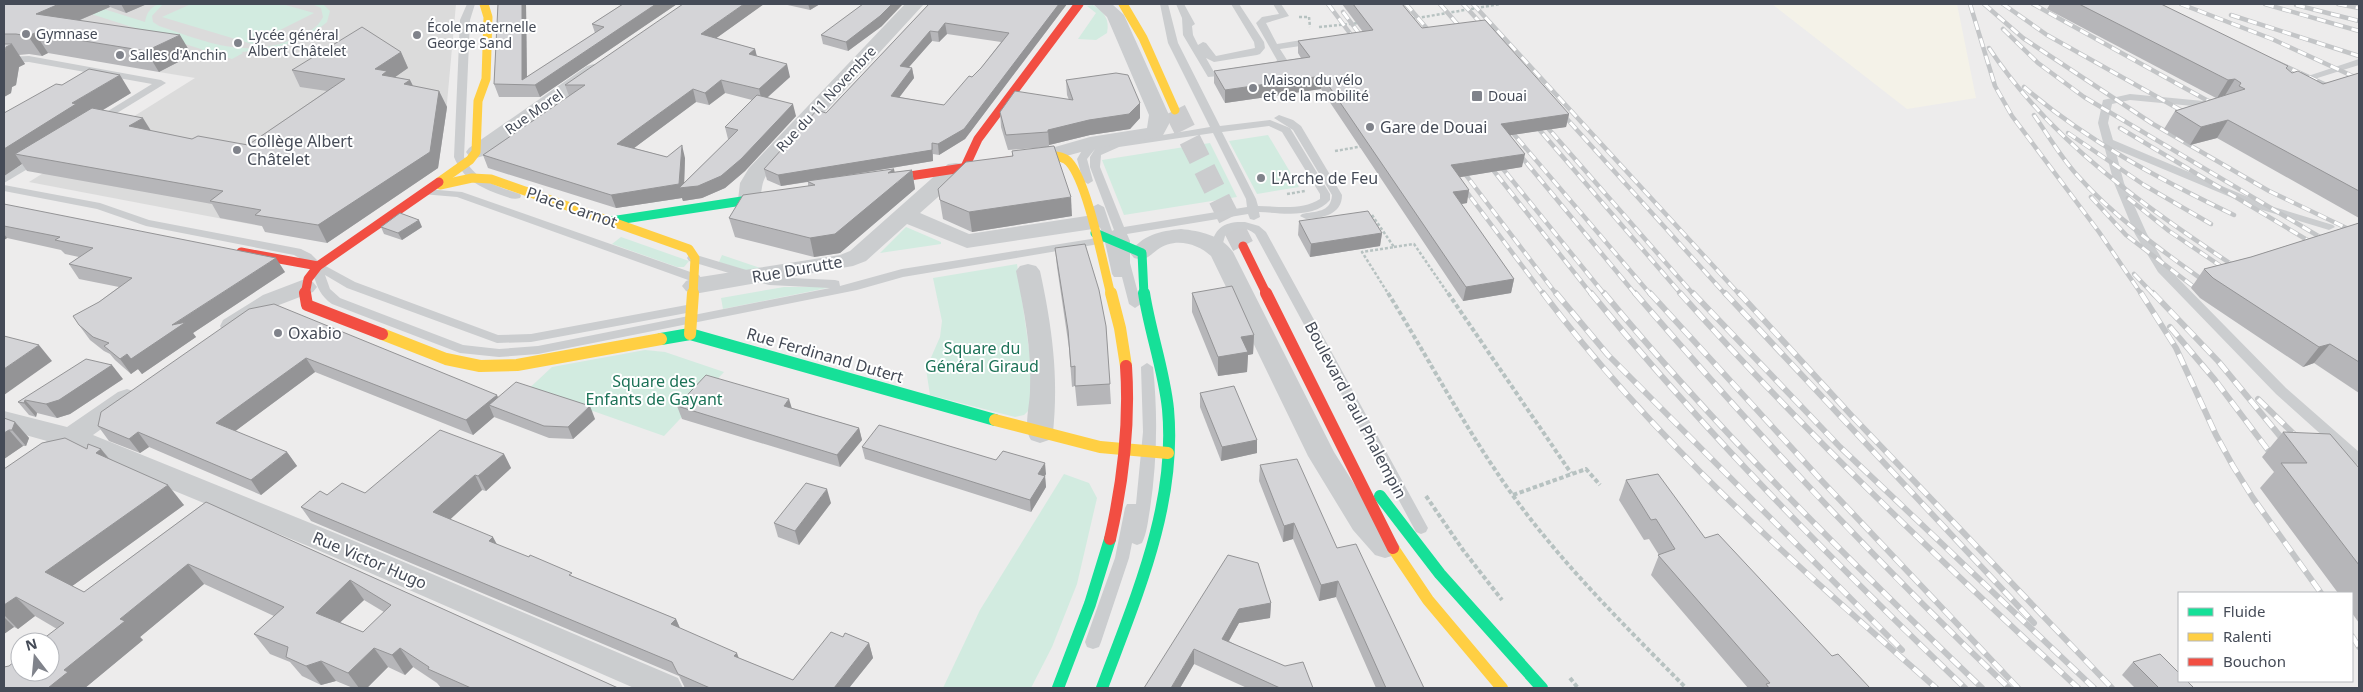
<svg xmlns="http://www.w3.org/2000/svg" width="2363" height="692" font-family="'Noto Sans',sans-serif">
	<rect width="100%" height="100%" fill="#edecec"/>
	<path fill="#f4f2e8" d="M 1772,4 L 1957,4 L 1976,98 L 1907,109 Z"/>
	<path fill="#dbdbdb" d="M 4,4 L 456,4 L 446,114 L 384,157 L 271,228 L 29,182 L 195,78 L 159,72 L 189,57 L 81,39 L 49,53 L 17,47 Z"/>
	<g fill="#d2ebe0">
		<path d="M 60,4 L 88,4 L 145,22 C 146,13 152,4 163,4 L 152,16 L 153,22 L 159,26 C 207,42 246,60 296,38 C 307,33 318,28 323,17 L 321,8 L 312,4 L 323,4 L 330,11 L 327,22 C 303,43 272,50 241,52 L 243,53 L 232,59 Z"/>
		<path d="M 191,4 L 282,4 L 314,13 L 252,44 L 162,17 Z"/>
		<path d="M 1093,5 C 1104,12 1110,19 1107,33 L 1096,40 L 1078,39 L 1096,13 L 1087,6 Z"/>
		<path d="M 1268,135 L 1299,187 L 1257,194 L 1229,141 Z"/>
		<path d="M 1210,143 L 1237,197 L 1124,215 L 1102,160 Z"/>
		<path d="M 906,227 L 941,242 L 941,244 L 880,253 Z"/>
		<path d="M 621,237 L 689,261 L 684,267 L 677,267 L 612,244 Z"/>
		<path d="M 722,255 L 766,270 L 751,273 L 719,262 Z"/>
		<path d="M 1017,264 L 1034,385 L 1033,406 L 1024,415 L 1015,417 L 930,395 L 926,369 L 940,337 L 942,321 L 933,278 Z"/>
		<path d="M 784,287 L 832,287 L 723,309 L 721,298 Z"/>
		<path d="M 645,350 L 665,352 L 724,372 L 664,436 L 593,411 L 591,413 L 522,395 L 552,367 Z"/>
		<path d="M 1064,474 L 1089,483 L 1097,498 L 1077,584 L 1052,647 L 1031,688 L 943,688 L 980,610 Z"/>
	</g>
	<g fill="none" stroke-linecap="round" stroke-linejoin="round">
		<path stroke="#cbccce" stroke-width="22" stroke-dasharray="22 11" stroke-linecap="butt" d="M 1175,110 L 1243,246"/>
		<g stroke="#b7c2c1" stroke-width="2.5" stroke-dasharray="3 2" stroke-linecap="butt">
			<path d="M 1299,17 L 1309,17 L 1310,27"/>
			<path d="M 1412,19 L 1500,4"/>
			<path d="M 1319,27 L 1360,23"/>
			<path d="M 1335,151 L 1364,146"/>
			<path d="M 1287,194 L 1305,191"/>
			<path d="M 1372,215 L 1394,247 L 1362,252 L 1389,295"/>
			<path d="M 1394,247 L 1414,244 L 1449,295"/>
		</g>
		<g stroke="#b7c2c1" stroke-width="4" stroke-dasharray="4.5 2.5" stroke-linecap="butt">
			<path d="M 1388,293 C 1430,361 1467,432 1514,497 C 1564,566 1626,627 1686,688"/>
			<path d="M 1448,293 L 1571,473"/>
			<path d="M 1513,495 L 1586,469 L 1600,485"/>
			<path d="M 1426,496 L 1463,550 L 1502,600"/>
			<path d="M 1570,678 L 1578,688"/>
		</g>
		<g fill="#cbcdcf" fill-rule="evenodd">
			<path d="M 467,4 L 475,4 L 470,20 L 464,157 C 475,181 497,186 520,194 L 521,196 L 520,198 C 513,200 507,197 501,195 C 479,187 463,179 454,157 L 460,20 Z"/>
			<path d="M 1160,4 L 1168,4 L 1178,43 L 1220,126 L 1270,120 L 1290,128 L 1330,194 L 1330,200 C 1314,219 1281,213 1259,212 L 1260,217 L 1254,220 L 1250,219 L 1248,214 L 1127,234 L 1130,241 L 1130,263 L 1141,304 L 1135,308 L 1129,304 L 1122,277 L 1114,277 L 1112,274 L 1105,242 L 1093,245 L 903,277 L 857,290 L 538,354 L 499,357 L 460,353 L 332,304 C 309,288 321,268 294,255 L 146,226 L 97,209 L 4,191 L 4,185 L 100,203 L 149,220 L 301,249 L 311,254 L 320,263 L 355,282 L 498,335 L 531,334 L 692,304 L 698,308 L 692,312 L 531,342 L 497,343 L 347,288 L 325,275 L 330,289 L 340,298 L 463,345 L 499,349 L 538,346 L 830,288 L 769,285 L 689,261 L 687,258 L 689,255 L 693,254 L 770,277 L 835,280 L 839,281 L 840,286 L 902,269 L 1091,239 L 1103,235 L 1092,207 L 1098,204 L 1104,207 L 1112,231 L 1114,230 L 1090,167 L 1090,157 L 1095,149 L 1087,159 L 1093,181 L 1088,184 L 1083,181 L 1077,159 L 1084,147 L 1101,139 L 1106,142 L 1103,145 L 1210,127 L 1168,43 ZM 1269,126 L 1282,132 L 1320,194 L 1320,199 C 1301,211 1278,206 1258,206 L 1256,199 L 1222,132 ZM 1213,133 L 1246,199 L 1247,207 L 1124,227 L 1100,167 L 1101,155 L 1119,147 ZM 1117,237 L 1118,248 L 1115,238 Z"/>
			<path d="M 1176,4 L 1184,4 L 1195,24 L 1192,26 L 1193,35 L 1198,45 L 1203,42 L 1206,43 L 1216,56 L 1255,48 L 1254,42 L 1231,4 L 1239,4 L 1264,42 L 1265,48 L 1260,54 L 1257,55 L 1214,62 L 1206,58 L 1214,72 L 1230,69 L 1235,72 L 1230,75 L 1208,77 L 1183,35 L 1182,18 Z"/>
			<path d="M 1273,4 L 1281,4 L 1289,16 L 1266,23 L 1277,44 L 1314,38 L 1319,41 L 1314,44 L 1280,49 L 1287,60 L 1284,65 L 1279,68 L 1264,69 L 1264,65 L 1276,63 L 1277,60 L 1256,23 L 1262,17 L 1279,14 Z"/>
			<path d="M 29,56 L 161,80 L 166,83 L 99,124 L 94,121 L 95,119 L 152,84 L 29,62 L 4,63 L 4,57 Z"/>
			<path d="M 2359,59 L 2359,65 L 2295,85 L 2290,82 Z"/>
			<path d="M 2130,94 L 2214,102 L 2219,105 L 2214,108 L 2130,100 L 2112,104 L 2108,123 L 2113,140 L 2267,205 L 2333,225 L 2335,227 L 2329,230 L 2259,209 L 2115,149 L 2124,183 L 2147,234 L 2167,267 L 2286,388 L 2359,452 L 2359,465 L 2354,464 L 2276,394 L 2158,272 L 2135,234 L 2114,183 L 2098,123 L 2103,100 Z"/>
			<path d="M 1279,115 L 1293,120 L 1301,126 L 1342,195 C 1342,215 1322,218 1306,219 L 1300,216 L 1302,214 C 1315,211 1331,213 1332,195 L 1293,130 L 1274,118 Z"/>
			<path d="M 37,156 L 42,159 L 41,161 L 4,183 L 4,175 Z"/>
			<path d="M 426,189 L 462,192 L 699,275 L 701,278 L 695,282 L 691,281 L 457,197 L 422,194 L 421,192 L 422,190 Z"/>
			<path d="M 1245,222 L 1259,226 L 1266,232 L 1428,528 L 1426,532 L 1421,534 L 1416,532 L 1255,234 C 1245,226 1234,227 1225,236 L 1221,250 L 1213,250 L 1211,248 C 1214,228 1224,221 1245,222 Z"/>
			<path d="M 1147,363 L 1153,367 C 1158,415 1157,462 1150,509 C 1148,520 1147,533 1142,543 L 1137,545 L 1132,543 L 1129,558 L 1101,642 L 1099,647 L 1093,649 L 1087,647 L 1085,642 L 1115,558 L 1125,508 L 1127,504 L 1136,504 L 1143,432 L 1141,367 Z"/>
		</g>
		<g fill="#cbcdcf" fill-rule="evenodd">
			<path d="M 905,4 L 924,4 L 766,176 C 760,185 763,196 757,205 L 749,207 L 741,205 L 738,200 L 740,183 L 749,168 Z"/>
			<path d="M 1093,4 L 1112,4 L 1124,15 L 1169,115 L 1169,124 L 1162,137 L 1092,149 L 1048,161 L 1041,159 L 1038,155 L 1041,151 L 1090,137 L 1147,128 L 1149,115 L 1107,17 Z"/>
			<path d="M 594,64 L 601,66 L 604,70 L 601,74 L 483,156 L 476,158 L 469,156 L 466,152 L 469,148 L 587,66 Z"/>
			<path d="M 956,163 L 964,164 L 967,169 L 964,174 L 920,213 L 969,234 L 1093,215 L 1101,217 L 1104,222 L 1101,227 L 1093,229 L 967,248 L 907,224 L 866,261 L 853,266 L 694,294 L 686,291 L 682,286 L 686,281 L 694,278 L 840,255 L 850,251 L 948,164 Z"/>
			<path d="M 1181,229 C 1200,231 1221,235 1233,252 L 1334,452 L 1373,514 L 1395,539 L 1400,547 L 1395,555 L 1385,558 L 1375,555 L 1353,530 L 1308,456 L 1211,256 C 1197,243 1174,237 1157,250 C 1148,257 1146,261 1134,258 L 1130,253 C 1142,235 1160,231 1181,229 Z"/>
			<path d="M 1028,264 L 1036,266 L 1040,271 C 1052,326 1059,377 1053,433 L 1049,440 L 1040,443 L 1031,440 C 1023,427 1030,406 1030,390 C 1032,350 1024,310 1016,271 L 1020,266 Z"/>
			<path d="M 305,279 L 313,282 L 317,287 L 313,292 L 279,305 L 241,332 L 232,334 L 223,332 L 220,326 L 223,320 L 263,295 Z"/>
			<path d="M 127,389 L 136,392 L 140,398 L 136,404 L 93,435 L 340,535 L 678,678 L 683,688 L 634,688 L 320,551 L 73,449 L 14,491 L 4,494 L 4,470 L 47,441 L 4,429 L 4,411 L 67,427 L 118,392 Z"/>
		</g>
		<g stroke="#16e098" stroke-width="9">
			<path d="M 611,221 L 775,196"/>
			<path d="M 1095,233 L 1142,253 L 1144,295"/>
		</g>
		<g stroke="#16e098" stroke-width="12">
			<path d="M 661,339 L 690,334 L 995,420"/>
			<path d="M 1380,496 L 1440,574 L 1542,688"/>
			<path d="M 1058,688 L 1090,604 L 1110,539"/>
			<path d="M 1102,688 C 1135,599 1177,506 1168,409 C 1164,370 1150,332 1144,293"/>
		</g>
		<g stroke="#ffcf43" stroke-width="9">
			<path d="M 1123,4 L 1143,38 L 1175,110"/>
			<path d="M 1048,155 C 1055,156 1064,156 1069,162 C 1088,183 1103,265 1111,295"/>
			<path d="M 439,182 L 470,160 L 476,152 L 478,101 L 486,79 L 488,17 L 484,4"/>
			<path d="M 440,185 L 472,178 L 491,179 L 689,249 L 695,258 L 693,295"/>
		</g>
		<g stroke="#ffcf43" stroke-width="12">
			<path d="M 1111,293 L 1120,328 L 1126,366"/>
			<path d="M 382,334 L 446,359 L 480,366 L 517,365 L 661,339"/>
			<path d="M 690,334 L 693,293"/>
			<path d="M 995,420 L 1100,447 L 1168,453"/>
			<path d="M 1393,548 L 1428,600 L 1502,688"/>
		</g>
		<g stroke="#f24e42" stroke-width="9">
			<path d="M 965,167 L 978,139 L 1079,4"/>
			<path d="M 877,181 L 1048,155"/>
			<path d="M 1243,246 L 1267,295"/>
			<path d="M 241,252 L 318,266"/>
			<path d="M 305,295 L 308,279 L 318,266 L 439,182"/>
		</g>
		<g stroke="#f24e42" stroke-width="12">
			<path d="M 305,293 L 307,305 L 382,334"/>
			<path d="M 1266,293 L 1393,548"/>
			<path d="M 1110,539 C 1123,482 1130,425 1126,366"/>
		</g>
		<defs>
			<g id="rail-far1">
				<path d="M 1328,4 L 1358,44"/>
				<path d="M 1406,4 L 1435,38"/>
				<path d="M 1440,4 L 1466,34"/>
				<path d="M 1463,4 L 1488,31"/>
				<path d="M 1473,4 L 1740,295"/>
				<path d="M 1970,4 L 1995,86 L 2012,116 L 2099,232 L 2142,295"/>
				<path d="M 1984,4 L 2023,38 L 2153,124 L 2269,191 L 2359,234"/>
				<path d="M 2003,4 L 2047,35 L 2193,117"/>
				<path d="M 2033,4 L 2219,107"/>
				<path d="M 2181,4 L 2272,39 L 2359,79"/>
				<path d="M 2265,4 L 2359,31"/>
				<path d="M 2338,4 L 2359,8"/>
				<path d="M 2296,5 L 2359,21"/>
				<path d="M 1343,12 L 1367,44"/>
				<path d="M 2231,15 L 2359,56"/>
				<path d="M 2003,29 L 2038,63 L 2084,97 L 2330,243"/>
				<path d="M 1989,48 C 2052,143 2146,207 2240,270"/>
				<path d="M 2276,62 L 2335,89"/>
				<path d="M 2024,87 C 2087,141 2159,179 2234,215"/>
				<path d="M 1558,109 L 1726,295"/>
				<path d="M 2034,115 C 2048,135 2060,156 2077,175 C 2114,217 2161,250 2207,283"/>
				<path d="M 1540,119 L 1694,295"/>
				<path d="M 1531,120 L 1682,295"/>
				<path d="M 1506,125 L 1651,295"/>
				<path d="M 2120,128 L 2319,247"/>
				<path d="M 2068,133 L 2144,185 L 2211,224"/>
				<path d="M 1515,149 L 1636,295"/>
				<path d="M 1495,159 L 1605,295"/>
				<path d="M 1486,161 L 1592,295"/>
				<path d="M 1459,166 L 1557,295"/>
				<path d="M 1460,183 L 1544,295"/>
				<path d="M 2091,197 L 2126,235 L 2194,287"/>
				<path d="M 2128,198 L 2169,231 L 2231,273"/>
				<path d="M 2134,274 L 2154,295"/>
			</g>
			<g id="rail">
				<path d="M 1543,293 C 1655,442 1797,566 1936,688"/>
				<path d="M 1556,293 L 1608,355 L 1902,650"/>
				<path d="M 1591,293 C 1706,434 1834,562 1965,688"/>
				<path d="M 1604,293 C 1721,434 1851,562 1982,688"/>
				<path d="M 1635,293 C 1754,431 1877,563 2009,688"/>
				<path d="M 1650,293 L 1822,481 L 2018,688"/>
				<path d="M 1680,293 C 1805,433 1941,561 2078,688"/>
				<path d="M 1693,293 L 1840,447 L 2094,688"/>
				<path d="M 1725,293 L 2034,623"/>
				<path d="M 1739,293 L 1851,415 L 2112,688"/>
				<path d="M 2141,293 L 2176,348 L 2216,435 L 2233,466 L 2253,498 L 2321,593"/>
				<path d="M 2153,293 L 2218,361 L 2289,447"/>
				<path d="M 2170,327 L 2215,380 L 2274,458"/>
				<path d="M 2258,399 L 2302,442"/>
				<path d="M 2352,636 L 2359,647"/>
			</g>
		</defs>
		<use href="#rail-far1" stroke="#c3c5c7" stroke-width="4.5"/>
		<use href="#rail" stroke="#c3c5c7" stroke-width="6"/>
		<use href="#rail-far1" stroke="#fff" stroke-width="3" stroke-dasharray="9" stroke-linecap="butt"/>
		<use href="#rail" stroke="#fff" stroke-width="4.5" stroke-dasharray="12" stroke-linecap="butt"/>
	</g>
	<g fill="#b6b6b9" fill-rule="evenodd">
		<path d="M 4,4 L 147,4 L 126,13 L 110,7 L 80,20 L 192,55 L 159,72 L 48,53 L 42,56 L 29,54 L 19,55 L 25,64 L 19,67 L 16,85 L 12,87 L 11,93 L 4,97 Z"/>
		<path d="M 498,4 L 526,4 L 527,77 L 595,33 L 592,24 L 623,4 L 677,4 L 540,97 L 499,97 L 494,84 Z"/>
		<path d="M 764,4 L 716,38 L 755,49 L 757,56 L 790,77 L 767,98 L 796,116 L 745,171 L 725,188 L 702,198 L 683,201 L 682,198 L 616,208 L 488,168 L 483,155 L 569,96 L 565,85 ZM 725,93 L 752,100 L 725,127 L 728,139 L 729,139 L 684,183 L 685,158 L 667,157 L 634,148 L 696,102 L 709,105 Z"/>
		<path d="M 783,4 L 820,4 L 810,10 Z"/>
		<path d="M 929,4 L 1067,4 L 965,139 L 939,155 L 933,154 L 933,161 L 826,179 L 895,172 L 912,170 L 915,189 L 840,253 L 814,257 L 735,237 L 729,218 L 808,186 L 808,182 L 781,186 L 767,180 L 764,169 L 826,113 ZM 947,34 L 1001,42 L 981,68 L 944,105 L 899,97 L 914,78 L 912,68 L 909,67 L 932,41 L 939,42 Z"/>
		<path d="M 1342,4 L 1402,4 L 1422,28 L 1569,114 L 1566,127 L 1510,135 L 1522,167 L 1460,177 L 1467,203 L 1461,204 L 1514,279 L 1511,293 L 1463,301 L 1321,89 L 1225,103 L 1214,83 L 1214,71 L 1301,58 L 1298,53 L 1298,41 L 1363,32 Z"/>
		<path d="M 2050,4 L 2161,4 L 2286,69 L 2292,73 L 2323,84 L 2359,73 L 2359,218 L 2217,138 L 2190,145 L 2164,129 L 2175,111 L 2216,98 L 2047,9 Z"/>
		<path d="M 882,26 L 848,51 L 823,44 L 821,35 Z"/>
		<path d="M 401,52 L 408,68 L 395,77 L 410,80 L 413,86 L 439,91 L 447,107 L 438,168 L 327,243 L 265,232 L 262,226 L 220,218 L 212,204 L 27,171 L 22,164 L 4,176 L 4,113 L 131,93 L 103,110 L 151,131 L 192,139 L 248,145 L 327,91 L 300,87 L 292,70 Z"/>
		<path d="M 1066,80 L 1140,118 L 1130,129 L 1090,135 L 1049,145 L 1049,147 L 1008,150 L 1001,127 L 1000,112 L 1069,100 L 1067,95 Z"/>
		<path d="M 1012,151 L 1072,216 L 972,232 L 943,219 L 938,189 L 1012,156 Z"/>
		<path d="M 4,204 L 285,272 L 193,333 L 196,337 L 142,374 L 138,369 L 131,374 L 115,360 L 110,354 L 104,351 L 90,340 L 79,325 L 99,302 L 119,287 L 79,279 L 69,264 L 79,257 L 65,254 L 61,250 L 7,238 L 4,240 Z"/>
		<path d="M 1299,221 L 1382,233 L 1380,246 L 1310,257 L 1298,235 Z"/>
		<path d="M 2359,223 L 2359,393 L 2314,363 L 2303,367 L 2200,298 L 2191,288 L 2204,269 L 2251,257 Z"/>
		<path d="M 381,227 L 422,227 L 402,240 L 384,234 Z"/>
		<path d="M 1055,248 L 1106,326 L 1111,404 L 1077,406 L 1075,386 L 1072,387 L 1069,348 L 1057,267 Z"/>
		<path d="M 1192,293 L 1254,335 L 1253,354 L 1248,355 L 1247,372 L 1218,376 L 1192,312 Z"/>
		<path d="M 249,309 L 498,398 L 595,419 L 573,439 L 549,438 L 494,417 L 473,435 L 315,372 L 235,431 L 287,452 L 297,466 L 261,495 L 149,447 L 140,453 L 109,441 L 98,426 Z"/>
		<path d="M 123,379 L 70,414 L 57,418 L 37,413 L 36,417 L 29,415 L 18,402 Z"/>
		<path d="M 1200,393 L 1257,440 L 1257,453 L 1221,461 L 1200,407 Z"/>
		<path d="M 677,406 L 792,408 L 859,428 L 862,440 L 840,467 L 682,419 Z"/>
		<path d="M 4,418 L 15,422 L 29,438 L 26,446 L 23,446 L 4,459 Z"/>
		<path d="M 2283,432 L 2359,468 L 2359,623 L 2352,613 L 2352,593 L 2338,593 L 2260,488 L 2274,472 L 2262,457 Z"/>
		<path d="M 862,447 L 996,460 L 1046,474 L 1045,476 L 1046,487 L 1031,512 L 865,459 Z"/>
		<path d="M 87,449 L 101,449 L 109,458 L 184,505 L 72,586 L 84,592 L 206,502 L 618,688 L 441,688 L 437,683 L 413,667 L 405,675 L 388,667 L 367,688 L 353,688 L 336,681 L 321,685 L 302,676 L 290,662 L 270,654 L 254,634 L 274,616 L 204,584 L 140,637 L 143,640 L 85,688 L 4,688 L 9,666 L 57,629 L 35,616 L 18,629 L 14,627 L 4,634 L 4,469 ZM 364,600 L 384,612 L 363,632 L 340,622 Z"/>
		<path d="M 504,454 L 511,468 L 486,491 L 482,490 L 450,519 L 496,544 L 574,577 L 676,619 L 680,628 L 739,658 L 793,680 L 843,637 L 869,643 L 873,658 L 849,688 L 685,688 L 679,676 L 311,521 L 301,507 L 327,495 L 365,493 Z"/>
		<path d="M 1260,465 L 1337,548 L 1424,688 L 1376,688 L 1336,597 L 1319,601 L 1293,539 L 1283,542 L 1259,481 Z"/>
		<path d="M 1626,480 L 1705,538 L 1832,656 L 1870,688 L 1748,688 L 1651,575 L 1659,555 L 1649,539 L 1644,540 L 1619,500 Z"/>
		<path d="M 831,503 L 799,545 L 778,537 L 774,523 Z"/>
		<path d="M 1228,555 L 1271,603 L 1270,618 L 1239,623 L 1229,641 L 1313,688 L 1247,688 L 1194,664 L 1180,688 Z"/>
		<path d="M 2133,662 L 2194,688 L 2135,688 L 2122,675 Z"/>
	</g>
	<g fill="#949496">
		<path d="M 59,4 L 108,4 L 110,7 L 49,33 L 36,14 Z"/>
		<path d="M 121,4 L 147,4 L 126,13 Z"/>
		<path d="M 522,4 L 526,4 L 527,85 L 522,80 Z"/>
		<path d="M 656,4 L 677,4 L 540,97 L 535,85 Z"/>
		<path d="M 744,4 L 764,4 L 704,47 L 701,34 Z"/>
		<path d="M 808,4 L 820,4 L 810,10 Z"/>
		<path d="M 892,4 L 903,4 L 882,26 L 848,51 L 846,42 Z"/>
		<path d="M 1059,4 L 1067,4 L 965,139 L 939,155 L 938,144 Z"/>
		<path d="M 945,23 L 947,34 L 939,42 L 938,32 Z"/>
		<path d="M 930,31 L 932,41 L 901,76 L 900,66 Z"/>
		<path d="M 35,33 L 48,53 L 42,56 L 28,36 Z"/>
		<path d="M 180,35 L 192,55 L 159,72 L 146,51 Z"/>
		<path d="M 12,44 L 25,64 L 19,67 L 16,85 L 12,87 L 11,93 L 4,97 L 4,55 L 6,47 Z"/>
		<path d="M 755,49 L 758,62 L 749,54 Z"/>
		<path d="M 401,52 L 408,68 L 391,80 L 394,87 L 375,69 Z"/>
		<path d="M 787,64 L 790,77 L 762,102 L 759,89 Z"/>
		<path d="M 912,68 L 914,78 L 892,107 L 891,96 Z"/>
		<path d="M 120,75 L 131,93 L 86,120 L 15,154 L 22,164 L 4,176 L 4,149 L 72,103 Z"/>
		<path d="M 1322,76 L 1321,89 L 1225,103 L 1225,90 Z"/>
		<path d="M 2235,79 L 2224,97 L 2217,98 L 2228,80 Z"/>
		<path d="M 410,80 L 418,96 L 404,84 Z"/>
		<path d="M 721,80 L 725,93 L 709,105 L 705,93 Z"/>
		<path d="M 693,89 L 696,102 L 622,157 L 617,144 Z"/>
		<path d="M 439,91 L 447,107 L 438,168 L 327,243 L 318,225 Z"/>
		<path d="M 1140,103 L 1140,118 L 1130,129 L 1090,135 L 1049,145 L 1048,130 Z"/>
		<path d="M 793,104 L 796,116 L 745,171 L 725,188 L 702,198 L 683,201 L 682,198 L 616,208 L 611,195 L 679,184 L 682,145 L 685,158 L 684,188 Z"/>
		<path d="M 1569,114 L 1566,127 L 1498,137 L 1501,124 Z"/>
		<path d="M 143,118 L 153,134 L 129,126 Z"/>
		<path d="M 2228,120 L 2217,138 L 2190,145 L 2201,127 Z"/>
		<path d="M 932,143 L 933,161 L 781,186 L 778,175 Z"/>
		<path d="M 1525,154 L 1522,167 L 1449,179 L 1451,165 Z"/>
		<path d="M 894,169 L 897,183 L 912,170 L 915,189 L 840,253 L 814,257 L 810,238 L 888,173 Z"/>
		<path d="M 1469,190 L 1467,203 L 1450,206 L 1453,192 Z"/>
		<path d="M 1071,197 L 1072,216 L 972,232 L 969,212 Z"/>
		<path d="M 419,220 L 422,227 L 402,240 L 398,233 Z"/>
		<path d="M 1382,233 L 1380,246 L 1310,257 L 1311,244 Z"/>
		<path d="M 4,234 L 7,238 L 4,240 Z"/>
		<path d="M 276,258 L 285,272 L 193,333 L 196,337 L 142,374 L 138,369 L 131,374 L 120,359 Z"/>
		<path d="M 1514,279 L 1511,293 L 1463,301 L 1466,287 Z"/>
		<path d="M 1254,335 L 1253,354 L 1248,355 L 1247,372 L 1218,376 L 1218,357 L 1241,337 Z"/>
		<path d="M 2330,344 L 2314,363 L 2303,367 L 2319,347 Z"/>
		<path d="M 39,345 L 52,361 L 4,395 L 4,369 Z"/>
		<path d="M 306,358 L 315,372 L 226,438 L 216,423 Z"/>
		<path d="M 112,365 L 123,379 L 70,414 L 57,418 L 46,404 Z"/>
		<path d="M 497,395 L 504,409 L 489,405 L 494,417 L 473,435 L 466,420 Z"/>
		<path d="M 789,399 L 793,412 L 784,406 Z"/>
		<path d="M 25,400 L 37,413 L 36,417 L 24,403 Z"/>
		<path d="M 590,406 L 595,419 L 573,439 L 568,427 Z"/>
		<path d="M 15,422 L 29,438 L 26,446 L 12,430 Z"/>
		<path d="M 859,428 L 862,440 L 840,467 L 837,455 Z"/>
		<path d="M 9,430 L 23,446 L 4,459 L 4,433 Z"/>
		<path d="M 138,432 L 149,447 L 140,453 L 129,439 Z"/>
		<path d="M 1257,440 L 1257,453 L 1221,461 L 1222,447 Z"/>
		<path d="M 101,449 L 117,469 L 96,453 Z"/>
		<path d="M 287,452 L 297,466 L 261,495 L 251,480 Z"/>
		<path d="M 504,454 L 511,468 L 486,491 L 478,476 Z"/>
		<path d="M 1045,463 L 1046,474 L 1040,484 L 1045,476 L 1046,487 L 1031,512 L 1030,500 L 1038,474 Z"/>
		<path d="M 475,475 L 482,490 L 442,527 L 433,512 Z"/>
		<path d="M 168,485 L 184,505 L 64,592 L 45,572 Z"/>
		<path d="M 827,489 L 831,503 L 799,545 L 795,531 Z"/>
		<path d="M 1294,523 L 1293,539 L 1283,542 L 1284,526 Z"/>
		<path d="M 493,537 L 501,552 L 489,541 Z"/>
		<path d="M 188,564 L 204,584 L 140,637 L 143,640 L 85,688 L 48,688 L 64,670 L 120,619 Z"/>
		<path d="M 350,580 L 364,600 L 330,632 L 316,613 Z"/>
		<path d="M 1338,581 L 1336,597 L 1319,601 L 1321,585 Z"/>
		<path d="M 16,597 L 35,616 L 18,629 L 4,615 L 4,605 Z"/>
		<path d="M 1271,603 L 1270,618 L 1239,623 L 1222,653 L 1222,639 L 1239,609 Z"/>
		<path d="M 4,617 L 14,627 L 4,634 Z"/>
		<path d="M 676,619 L 682,633 L 671,624 Z"/>
		<path d="M 869,643 L 873,658 L 849,688 L 834,688 Z"/>
		<path d="M 374,648 L 388,667 L 367,688 L 359,688 L 348,673 Z"/>
		<path d="M 400,648 L 413,667 L 405,675 L 392,655 Z"/>
		<path d="M 1194,649 L 1194,664 L 1180,688 L 1171,688 Z"/>
		<path d="M 737,653 L 742,667 L 734,656 Z"/>
		<path d="M 321,661 L 336,681 L 321,685 L 306,666 Z"/>
	</g>
	<g fill="#d4d4d7" stroke="#949496" fill-rule="evenodd">
		<path d="M 4,4 L 59,4 L 36,14 L 180,35 L 146,51 L 35,33 L 28,36 L 16,34 L 4,34 Z"/>
		<path d="M 498,4 L 522,4 L 522,80 L 604,27 L 592,24 L 623,4 L 656,4 L 535,85 L 494,84 Z"/>
		<path d="M 683,4 L 744,4 L 701,34 L 755,49 L 749,54 L 787,64 L 759,89 L 721,80 L 705,93 L 693,89 L 617,144 L 667,157 L 682,145 L 679,184 L 611,195 L 483,155 L 585,85 L 565,85 Z"/>
		<path d="M 863,4 L 892,4 L 880,16 L 846,42 L 821,35 Z"/>
		<path d="M 929,4 L 1059,4 L 964,129 L 938,144 L 932,143 L 932,150 L 778,175 L 764,169 L 817,110 L 826,113 ZM 945,23 L 1009,33 L 981,68 L 972,77 L 969,76 L 944,105 L 891,96 L 912,68 L 900,66 L 930,31 L 938,32 Z"/>
		<path d="M 1353,4 L 1402,4 L 1422,28 L 1485,20 L 1569,114 L 1501,124 L 1525,154 L 1451,165 L 1469,190 L 1453,192 L 1514,279 L 1466,287 L 1322,76 L 1225,90 L 1214,71 L 1310,57 L 1298,41 L 1373,30 Z"/>
		<path d="M 2079,4 L 2161,4 L 2288,66 L 2286,68 L 2292,73 L 2298,71 L 2323,84 L 2359,73 L 2359,191 L 2228,120 L 2201,127 L 2175,111 L 2245,89 L 2239,86 L 2241,83 L 2235,79 L 2228,80 Z"/>
		<path d="M 362,27 L 401,52 L 375,69 L 387,71 L 382,75 L 410,80 L 404,84 L 439,91 L 430,152 L 318,225 L 255,215 L 261,210 L 210,201 L 223,191 L 15,154 L 92,108 L 143,118 L 129,126 L 192,139 L 198,136 L 248,145 L 345,79 L 292,70 Z"/>
		<path d="M 4,44 L 12,44 L 6,47 L 4,56 Z"/>
		<path d="M 89,69 L 120,75 L 72,103 L 76,104 L 4,149 L 4,113 L 56,84 L 62,85 Z"/>
		<path d="M 1116,73 L 1128,75 L 1140,103 L 1129,114 L 1089,120 L 1048,130 L 1048,132 L 1006,135 L 1000,112 L 1015,91 L 1073,100 L 1066,80 Z"/>
		<path d="M 757,95 L 793,104 L 741,159 L 721,176 L 698,186 L 679,188 L 738,130 L 725,127 Z"/>
		<path d="M 1054,146 L 1071,197 L 969,212 L 940,200 L 938,189 L 966,162 L 1013,156 L 1012,151 Z"/>
		<path d="M 893,169 L 894,169 L 888,173 L 912,170 L 835,234 L 810,238 L 729,218 L 743,195 L 815,185 L 807,181 Z"/>
		<path d="M 4,204 L 276,258 L 172,325 L 186,322 L 131,359 L 127,354 L 120,359 L 104,346 L 109,343 L 93,337 L 79,325 L 73,316 L 99,302 L 132,278 L 69,264 L 93,248 L 55,240 L 60,237 L 4,226 Z"/>
		<path d="M 1368,211 L 1382,233 L 1311,244 L 1299,221 Z"/>
		<path d="M 400,213 L 419,220 L 398,233 L 381,227 Z"/>
		<path d="M 2359,223 L 2359,362 L 2330,344 L 2319,347 L 2213,278 L 2204,269 L 2251,257 Z"/>
		<path d="M 1085,244 L 1099,290 L 1106,326 L 1110,384 L 1075,386 L 1075,366 L 1071,367 L 1068,330 L 1055,248 Z"/>
		<path d="M 1232,286 L 1254,335 L 1241,337 L 1248,352 L 1218,357 L 1192,293 Z"/>
		<path d="M 274,304 L 497,395 L 466,420 L 306,358 L 216,423 L 287,452 L 251,480 L 138,432 L 129,439 L 98,426 L 101,412 L 249,309 Z"/>
		<path d="M 4,336 L 39,345 L 4,369 Z"/>
		<path d="M 86,359 L 112,365 L 59,400 L 46,404 L 25,400 L 24,403 L 18,402 Z"/>
		<path d="M 706,375 L 789,399 L 784,406 L 859,428 L 837,455 L 677,406 Z"/>
		<path d="M 516,382 L 590,406 L 568,427 L 544,426 L 489,405 Z"/>
		<path d="M 1234,386 L 1257,440 L 1222,447 L 1200,393 Z"/>
		<path d="M 4,418 L 15,422 L 12,430 L 9,430 L 4,433 Z"/>
		<path d="M 879,425 L 996,460 L 1003,451 L 1045,463 L 1038,474 L 1045,476 L 1030,500 L 862,447 Z"/>
		<path d="M 440,430 L 504,454 L 478,476 L 475,475 L 433,512 L 493,537 L 489,541 L 529,557 L 530,555 L 572,573 L 569,575 L 676,619 L 671,624 L 737,653 L 734,656 L 793,680 L 831,632 L 843,637 L 845,633 L 869,643 L 834,688 L 710,688 L 678,674 L 672,662 L 301,507 L 320,491 L 327,495 L 342,483 L 365,493 Z"/>
		<path d="M 2283,432 L 2330,434 L 2359,468 L 2359,565 L 2281,463 L 2307,463 Z"/>
		<path d="M 65,438 L 87,449 L 88,444 L 101,449 L 96,453 L 168,485 L 45,572 L 84,592 L 206,502 L 618,688 L 471,688 L 428,669 L 429,667 L 400,648 L 392,655 L 374,648 L 348,673 L 321,661 L 306,666 L 286,657 L 288,647 L 254,634 L 284,607 L 188,564 L 120,619 L 125,621 L 64,670 L 68,672 L 48,688 L 4,688 L 4,667 L 9,666 L 20,657 L 20,672 L 50,672 L 50,642 L 39,642 L 64,623 L 16,597 L 4,605 L 4,469 L 42,443 ZM 350,580 L 391,605 L 363,632 L 316,613 Z"/>
		<path d="M 1297,459 L 1337,548 L 1356,544 L 1424,688 L 1386,688 L 1338,581 L 1321,585 L 1294,523 L 1284,526 L 1260,465 Z"/>
		<path d="M 1658,474 L 1705,538 L 1718,534 L 1832,656 L 1838,654 L 1870,688 L 1769,688 L 1766,684 L 1770,683 L 1658,555 L 1675,549 L 1656,519 L 1651,520 L 1626,480 Z"/>
		<path d="M 806,483 L 827,489 L 795,531 L 774,523 Z"/>
		<path d="M 1228,555 L 1258,563 L 1271,603 L 1239,609 L 1222,639 L 1285,666 L 1303,662 L 1313,688 L 1280,688 L 1194,649 L 1171,688 L 1144,688 Z"/>
		<path d="M 2160,654 L 2179,673 L 2179,681 L 2187,681 L 2194,688 L 2159,688 L 2133,662 Z"/>
	</g>
	<g fill="#80838b" stroke="#fff" stroke-width="2">
		<circle cx="26" cy="34" r="5"/>
		<circle cx="417" cy="35" r="5"/>
		<circle cx="238" cy="43" r="5"/>
		<circle cx="120" cy="55" r="5"/>
		<circle cx="1253" cy="88" r="5"/>
		<rect x="1471" y="90" width="12" height="12" rx="2.5"/>
		<circle cx="1370" cy="127" r="5"/>
		<circle cx="237" cy="150" r="5"/>
		<circle cx="1261" cy="178" r="5"/>
		<circle cx="278" cy="333" r="5"/>
	</g>
	<g text-anchor="middle" stroke-width="4" stroke-linejoin="round" paint-order="stroke">
		<g font-size="14" fill="#454b57" stroke="#fff" text-anchor="start">
			<text x="427" y="32">École maternelle<tspan x="427" dy="16">George Sand</tspan></text>
			<text x="36" y="39">Gymnase</text>
			<text x="248" y="40">Lycée général<tspan x="248" dy="16">Albert Châtelet</tspan></text>
			<text x="130" y="60">Salles d'Anchin</text>
			<text x="1263" y="85">Maison du vélo<tspan x="1263" dy="16">et de la mobilité</tspan></text>
			<text x="1488" y="101">Douai</text>
		</g>
		<g font-size="14" fill="#454b57" stroke="#fff">
			<text transform="translate(826 99) rotate(-47)" y="5">Rue du 11 Novembre</text>
			<text transform="translate(534 112) rotate(-35)" y="5">Rue Morel</text>
		</g>
		<g font-size="16" fill="#454b57" stroke="#fff" text-anchor="start">
			<text x="1380" y="133">Gare de Douai</text>
			<text x="247" y="147">Collège Albert<tspan x="247" dy="18">Châtelet</tspan></text>
			<text x="1271" y="184">L'Arche de Feu</text>
			<text x="288" y="339">Oxabio</text>
		</g>
		<g font-size="16" fill="#454b57" stroke="#fff">
			<text transform="translate(572 207) rotate(19)" y="6">Place Carnot</text>
			<text transform="translate(797 269) rotate(-10)" y="6">Rue Durutte</text>
			<text transform="translate(825 355) rotate(16)" y="6">Rue Ferdinand Dutert</text>
			<text transform="translate(1356 410) rotate(62)" y="6">Boulevard Paul Phalempin</text>
			<text transform="translate(370 560) rotate(23)" y="6">Rue Victor Hugo</text>
		</g>
		<g font-size="16" fill="#1c7257" stroke="#fff">
			<text x="982" y="354">Square du<tspan x="982" dy="18">Général Giraud</tspan></text>
			<text x="654" y="387">Square des<tspan x="654" dy="18">Enfants de Gayant</tspan></text>
		</g>
	</g>
	<rect width="2363" height="692" fill="none" stroke="#454b57" stroke-width="10"/>
	<rect x="2178" y="592" width="175" height="90" fill="#ffffff" stroke="#b5b7bc"/>
	<rect x="2188" y="608" width="25" height="8" fill="#16e098" stroke="#b5b7bc"/>
	<text x="2223" y="617" font-size="15" fill="#454b57">Fluide</text>
	<rect x="2188" y="633" width="25" height="8" fill="#ffcf43" stroke="#b5b7bc"/>
	<text x="2223" y="642" font-size="15" fill="#454b57">Ralenti</text>
	<rect x="2188" y="658" width="25" height="8" fill="#f24e42" stroke="#b5b7bc"/>
	<text x="2223" y="667" font-size="15" fill="#454b57">Bouchon</text>
	<g transform="translate(35 657) rotate(344)"><circle r="24" fill="#ffffff" stroke="#b5b7bc"/>
	<path d="M0-4L9 19L0 12L-9 19Z" fill="#80838b"/>
	<text y="-8" font-size="14" font-weight="bold" text-anchor="middle" fill="#454b57">N</text>
	</g>
</svg>
